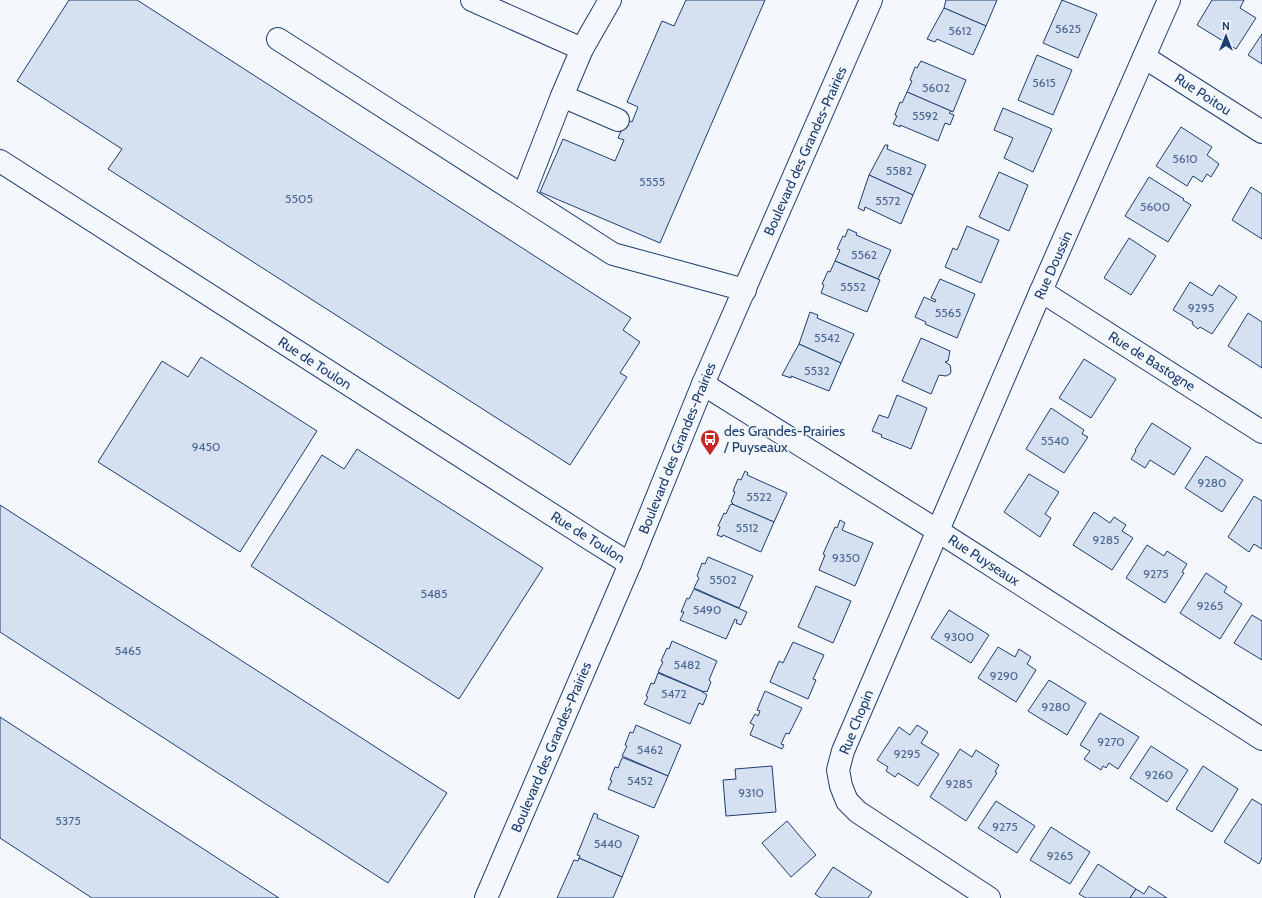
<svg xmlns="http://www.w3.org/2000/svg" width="1262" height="898" font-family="Cabin,sans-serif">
	<rect width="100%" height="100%" fill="#f4f7fb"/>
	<g fill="#d5e0f0" stroke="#1d3f73">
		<path d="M 69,0 L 137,0 L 631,318 L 623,330 L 640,342 L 620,373 L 627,377 L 570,465 L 108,169 L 122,149 L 17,81 Z"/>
		<path d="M 686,0 L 765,0 L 660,243 L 540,192 L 563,139 L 615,161 L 624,140 L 618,138 L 626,119 L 632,122 L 638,107 L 627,102 L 662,21 L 674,26 Z"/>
		<path d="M 946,0 L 997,0 L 986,26 L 944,8 Z"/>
		<path d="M 1062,0 L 1097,14 L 1078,58 L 1043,43 Z"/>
		<path d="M 1212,0 L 1244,0 L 1240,8 L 1256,18 L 1236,49 L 1197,25 Z"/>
		<path d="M 944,8 L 986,26 L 973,55 L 937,39 L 935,42 L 927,39 Z"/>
		<path d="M 1262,34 L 1262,64 L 1248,55 Z"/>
		<path d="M 1037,55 L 1072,70 L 1053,115 L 1018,100 Z"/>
		<path d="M 921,61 L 966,80 L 953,112 L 907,92 L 912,81 L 910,80 L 915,67 L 917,68 Z"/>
		<path d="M 907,92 L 951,111 L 949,113 L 954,115 L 950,125 L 945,123 L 938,141 L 900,125 L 900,127 L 893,124 L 897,116 L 895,115 L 900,102 L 902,103 Z"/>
		<path d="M 1003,108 L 1052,129 L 1033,172 L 1004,158 L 1013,138 L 994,130 Z"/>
		<path d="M 1181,127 L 1212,147 L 1207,155 L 1219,164 L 1211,177 L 1207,174 L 1202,182 L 1193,176 L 1187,186 L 1156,166 Z"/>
		<path d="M 885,145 L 888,145 L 887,149 L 926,165 L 913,195 L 869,175 Z"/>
		<path d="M 999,172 L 1028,185 L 1009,231 L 979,217 Z"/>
		<path d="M 869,175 L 913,195 L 901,224 L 865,207 L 864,211 L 858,208 Z"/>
		<path d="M 1149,177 L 1184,199 L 1183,200 L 1191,205 L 1168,242 L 1125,216 Z"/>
		<path d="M 1251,187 L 1262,194 L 1262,239 L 1232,220 Z"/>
		<path d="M 967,226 L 999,240 L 981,283 L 945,267 L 953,248 L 957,250 Z"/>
		<path d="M 848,229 L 857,233 L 856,235 L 891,250 L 878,279 L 835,261 L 840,250 L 837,249 L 843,236 L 845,237 Z"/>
		<path d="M 1129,238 L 1156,256 L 1131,295 L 1104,278 Z"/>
		<path d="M 835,261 L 880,280 L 867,312 L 821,293 L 824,285 L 822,284 L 828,271 L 830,272 Z"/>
		<path d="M 940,279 L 975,294 L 957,338 L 925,324 L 926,322 L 915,317 L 924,297 L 935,302 L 936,300 L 931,298 Z"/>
		<path d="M 1190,282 L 1212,296 L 1219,285 L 1237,297 L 1212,334 L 1200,327 L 1198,329 L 1192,324 L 1193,322 L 1173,310 Z"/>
		<path d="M 810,312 L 818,315 L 817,318 L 854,334 L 841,363 L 799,344 Z"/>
		<path d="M 1248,313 L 1262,322 L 1262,368 L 1228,346 Z"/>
		<path d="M 921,338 L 950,351 L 948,361 L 945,362 L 950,365 L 951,371 L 950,374 L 946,376 L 939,375 L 931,394 L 902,381 Z"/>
		<path d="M 799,344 L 841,363 L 829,391 L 791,376 L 791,378 L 782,375 Z"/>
		<path d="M 201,357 L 317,431 L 240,552 L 98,462 L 162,361 L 188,377 Z"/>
		<path d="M 1084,359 L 1116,379 L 1091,418 L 1059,398 Z"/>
		<path d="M 897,395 L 927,408 L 911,449 L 894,442 L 881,437 L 882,435 L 872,431 L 879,415 L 888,418 Z"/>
		<path d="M 1051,408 L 1084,430 L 1082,434 L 1088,437 L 1064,473 L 1026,449 Z"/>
		<path d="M 1152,423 L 1191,448 L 1174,475 L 1150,460 L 1145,468 L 1131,459 L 1136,451 L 1135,450 Z"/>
		<path d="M 357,449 L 543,568 L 459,699 L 251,566 L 322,455 L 344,469 Z"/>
		<path d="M 1206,456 L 1243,480 L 1222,512 L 1185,488 Z"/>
		<path d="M 745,471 L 748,473 L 747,475 L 787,493 L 774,522 L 732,504 L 733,503 L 731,502 L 735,492 L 733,491 L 738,479 L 741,480 Z"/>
		<path d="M 1029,474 L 1059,492 L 1045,514 L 1051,518 L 1040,537 L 1004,512 Z"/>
		<path d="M 1254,496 L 1262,501 L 1262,549 L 1254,544 L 1249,552 L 1228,537 Z"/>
		<path d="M 732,504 L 774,522 L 761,552 L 723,535 L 722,537 L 717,535 L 720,527 L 718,526 L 724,513 L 726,514 L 730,505 Z"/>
		<path d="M 0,505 L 447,793 L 388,883 L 0,632 Z"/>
		<path d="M 1094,512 L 1110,523 L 1114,517 L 1126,525 L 1122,531 L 1133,538 L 1112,570 L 1073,545 Z"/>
		<path d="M 840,520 L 845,523 L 842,530 L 873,543 L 855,586 L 819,570 L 825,555 L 823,554 L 835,527 L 837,528 Z"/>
		<path d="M 1147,545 L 1164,556 L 1167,551 L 1187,564 L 1182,572 L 1184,573 L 1165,603 L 1126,578 Z"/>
		<path d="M 708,557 L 753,576 L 739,608 L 694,588 L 699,578 L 697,576 L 702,563 L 705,564 Z"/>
		<path d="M 1206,573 L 1227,587 L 1224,592 L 1242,604 L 1220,639 L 1180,613 Z"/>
		<path d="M 816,586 L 851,601 L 833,643 L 798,627 Z"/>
		<path d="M 694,589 L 747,612 L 741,625 L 736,623 L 737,620 L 735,619 L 726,639 L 680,620 L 684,612 L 681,612 L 687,598 L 689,599 Z"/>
		<path d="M 949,610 L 989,635 L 971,663 L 931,638 Z"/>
		<path d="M 1252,615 L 1262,621 L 1262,660 L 1234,643 Z"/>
		<path d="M 672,641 L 717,661 L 709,680 L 711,682 L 707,692 L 704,691 L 704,692 L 658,672 L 663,662 L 661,661 L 667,648 L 669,649 Z"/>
		<path d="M 793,642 L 824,655 L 813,679 L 816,680 L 808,699 L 770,682 L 779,661 L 783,663 Z"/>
		<path d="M 998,647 L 1015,657 L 1019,649 L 1031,657 L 1027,664 L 1036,670 L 1016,702 L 978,678 Z"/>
		<path d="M 658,673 L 701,691 L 707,695 L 703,705 L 699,703 L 690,724 L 644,704 L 648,697 L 646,696 L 651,683 L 654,684 Z"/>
		<path d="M 1049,680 L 1086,703 L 1067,735 L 1028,711 Z"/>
		<path d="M 765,691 L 802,708 L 789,734 L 786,733 L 781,744 L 784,745 L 782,749 L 750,735 L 754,725 L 750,723 L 755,714 L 758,716 L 760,711 L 757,710 Z"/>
		<path d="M 1100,713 L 1139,737 L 1118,769 L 1109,763 L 1106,768 L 1103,766 L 1101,770 L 1084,759 L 1090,751 L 1080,745 Z"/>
		<path d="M 0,717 L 279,898 L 92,898 L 0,838 Z"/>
		<path d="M 636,725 L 681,745 L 668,776 L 622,756 L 627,746 L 625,745 L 630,732 L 633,733 Z"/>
		<path d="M 917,725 L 928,732 L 921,743 L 939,754 L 918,786 L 898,773 L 895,777 L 886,771 L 888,767 L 877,760 L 899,727 L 910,735 Z"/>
		<path d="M 1151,746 L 1188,770 L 1167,802 L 1130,778 Z"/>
		<path d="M 960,749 L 972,757 L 976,750 L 999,765 L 995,772 L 997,773 L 966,821 L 930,797 Z"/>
		<path d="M 622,758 L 624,758 L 668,776 L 654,808 L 608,789 L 612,781 L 610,780 L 615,767 L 618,768 Z"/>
		<path d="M 772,766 L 776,812 L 726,816 L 723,780 L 736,779 L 735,769 Z"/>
		<path d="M 1203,766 L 1238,789 L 1212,832 L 1176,809 Z"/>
		<path d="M 1252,799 L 1262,805 L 1262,858 L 1259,864 L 1224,842 Z"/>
		<path d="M 996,801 L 1035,826 L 1017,853 L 978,828 Z"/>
		<path d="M 594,813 L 598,815 L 597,818 L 639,836 L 622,877 L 579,858 L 580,856 L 577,855 Z"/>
		<path d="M 787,821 L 816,855 L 791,877 L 762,843 Z"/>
		<path d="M 1051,827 L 1090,852 L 1070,884 L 1030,860 Z"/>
		<path d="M 579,858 L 622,877 L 613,898 L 557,898 L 574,860 L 578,861 Z"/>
		<path d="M 1098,864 L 1136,889 L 1130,898 L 1086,898 L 1079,894 Z"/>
		<path d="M 833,867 L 872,892 L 868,898 L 821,898 L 815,894 Z"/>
		<path d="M 1149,886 L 1167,898 L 1130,898 L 1136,889 L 1144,894 Z"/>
	</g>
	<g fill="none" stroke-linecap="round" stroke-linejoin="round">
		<defs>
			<g id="minor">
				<path d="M 472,0 L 582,49"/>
				<path d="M 278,39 L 613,254 L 745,290"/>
				<path d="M 1144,57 L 1262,132"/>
				<path d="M 562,96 L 618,120"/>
				<path d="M 0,161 L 590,539 L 630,564"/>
				<path d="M 523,196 L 562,96 L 582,49 L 610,0"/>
				<path d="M 1041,291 L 1262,432"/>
				<path d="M 703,384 L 938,531 L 1262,739"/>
				<path d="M 989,898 L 858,812 L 847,801 L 841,786 L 838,770 L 843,751 L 1041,291 L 1169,0"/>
			</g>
			<path id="major" d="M 486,898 L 630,564 L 703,384 L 871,0"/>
		</defs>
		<use href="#minor" stroke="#1d3f73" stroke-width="24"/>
		<use href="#major" stroke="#1d3f73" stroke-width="24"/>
		<use href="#minor" stroke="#f4f7fb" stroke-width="22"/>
		<use href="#major" stroke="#f4f7fb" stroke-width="22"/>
	</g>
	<defs>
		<symbol id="bus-pin" viewBox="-11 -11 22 30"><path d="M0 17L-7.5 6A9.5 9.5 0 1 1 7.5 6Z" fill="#c62828" stroke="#f4f7fb"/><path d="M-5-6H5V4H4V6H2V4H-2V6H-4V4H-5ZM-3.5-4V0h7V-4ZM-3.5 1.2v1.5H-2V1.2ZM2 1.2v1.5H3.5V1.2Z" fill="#fff"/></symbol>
	</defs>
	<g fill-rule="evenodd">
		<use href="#bus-pin" x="699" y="428" width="22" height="30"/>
	</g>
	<g text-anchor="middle" stroke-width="3" stroke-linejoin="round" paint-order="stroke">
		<g font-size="12" fill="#4b6792">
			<text x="1068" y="33">5625</text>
			<text x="960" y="35">5612</text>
			<text x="1044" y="87">5615</text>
			<text x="936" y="92">5602</text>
			<text x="925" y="120">5592</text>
			<text x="1185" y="163">5610</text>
			<text x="899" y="175">5582</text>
			<text x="652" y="186">5555</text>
			<text x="299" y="203">5505</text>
			<text x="888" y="205">5572</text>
			<text x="1155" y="211">5600</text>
			<text x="864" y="259">5562</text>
			<text x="853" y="291">5552</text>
			<text x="1201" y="312">9295</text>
			<text x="948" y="317">5565</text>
			<text x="827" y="342">5542</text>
			<text x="817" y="375">5532</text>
			<text x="1055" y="445">5540</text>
			<text x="206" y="451">9450</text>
			<text x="1212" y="487">9280</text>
			<text x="759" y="501">5522</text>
			<text x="747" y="532">5512</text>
			<text x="1106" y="544">9285</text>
			<text x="846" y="562">9350</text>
			<text x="1156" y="578">9275</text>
			<text x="723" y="584">5502</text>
			<text x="434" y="598">5485</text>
			<text x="1210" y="610">9265</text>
			<text x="707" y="614">5490</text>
			<text x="959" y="641">9300</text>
			<text x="128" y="655">5465</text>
			<text x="687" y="669">5482</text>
			<text x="1004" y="680">9290</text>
			<text x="674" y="698">5472</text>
			<text x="1056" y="711">9280</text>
			<text x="1111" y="746">9270</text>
			<text x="650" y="754">5462</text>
			<text x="907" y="758">9295</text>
			<text x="1159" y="779">9260</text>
			<text x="640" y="785">5452</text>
			<text x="959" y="788">9285</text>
			<text x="751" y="797">9310</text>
			<text x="68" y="825">5375</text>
			<text x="1005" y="831">9275</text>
			<text x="608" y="848">5440</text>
			<text x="1060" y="860">9265</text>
		</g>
		<g font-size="14" fill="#1d3f73" stroke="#f4f7fb">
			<text transform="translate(1203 94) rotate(33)" y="5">Rue Poitou</text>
			<text transform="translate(805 151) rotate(-66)" y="5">Boulevard des Grandes-Prairies</text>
			<text transform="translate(1053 265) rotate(-66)" y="5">Rue Doussin</text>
			<text transform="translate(1152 361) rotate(32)" y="5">Rue de Bastogne</text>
			<text transform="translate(315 363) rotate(33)" y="5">Rue de Toulon</text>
			<text transform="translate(677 448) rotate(-68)" y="5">Boulevard des Grandes-Prairies</text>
			<text transform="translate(588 537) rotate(32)" y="5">Rue de Toulon</text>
			<text transform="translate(984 560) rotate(33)" y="5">Rue Puyseaux</text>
			<text transform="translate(856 722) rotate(-68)" y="5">Rue Chopin</text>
			<text transform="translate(551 747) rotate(-67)" y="5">Boulevard des Grandes-Prairies</text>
		</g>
		<g font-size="14" fill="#1d3f73" stroke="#f4f7fb" text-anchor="start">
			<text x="724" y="436">des Grandes-Prairies<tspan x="724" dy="16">/ Puyseaux</tspan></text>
		</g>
	</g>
	<g transform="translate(1226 36)" stroke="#f4f7fb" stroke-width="3" paint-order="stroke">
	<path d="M0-3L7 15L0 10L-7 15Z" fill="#1d3f73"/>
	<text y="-6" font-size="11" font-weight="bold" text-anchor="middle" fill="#1d3f73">N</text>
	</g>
</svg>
